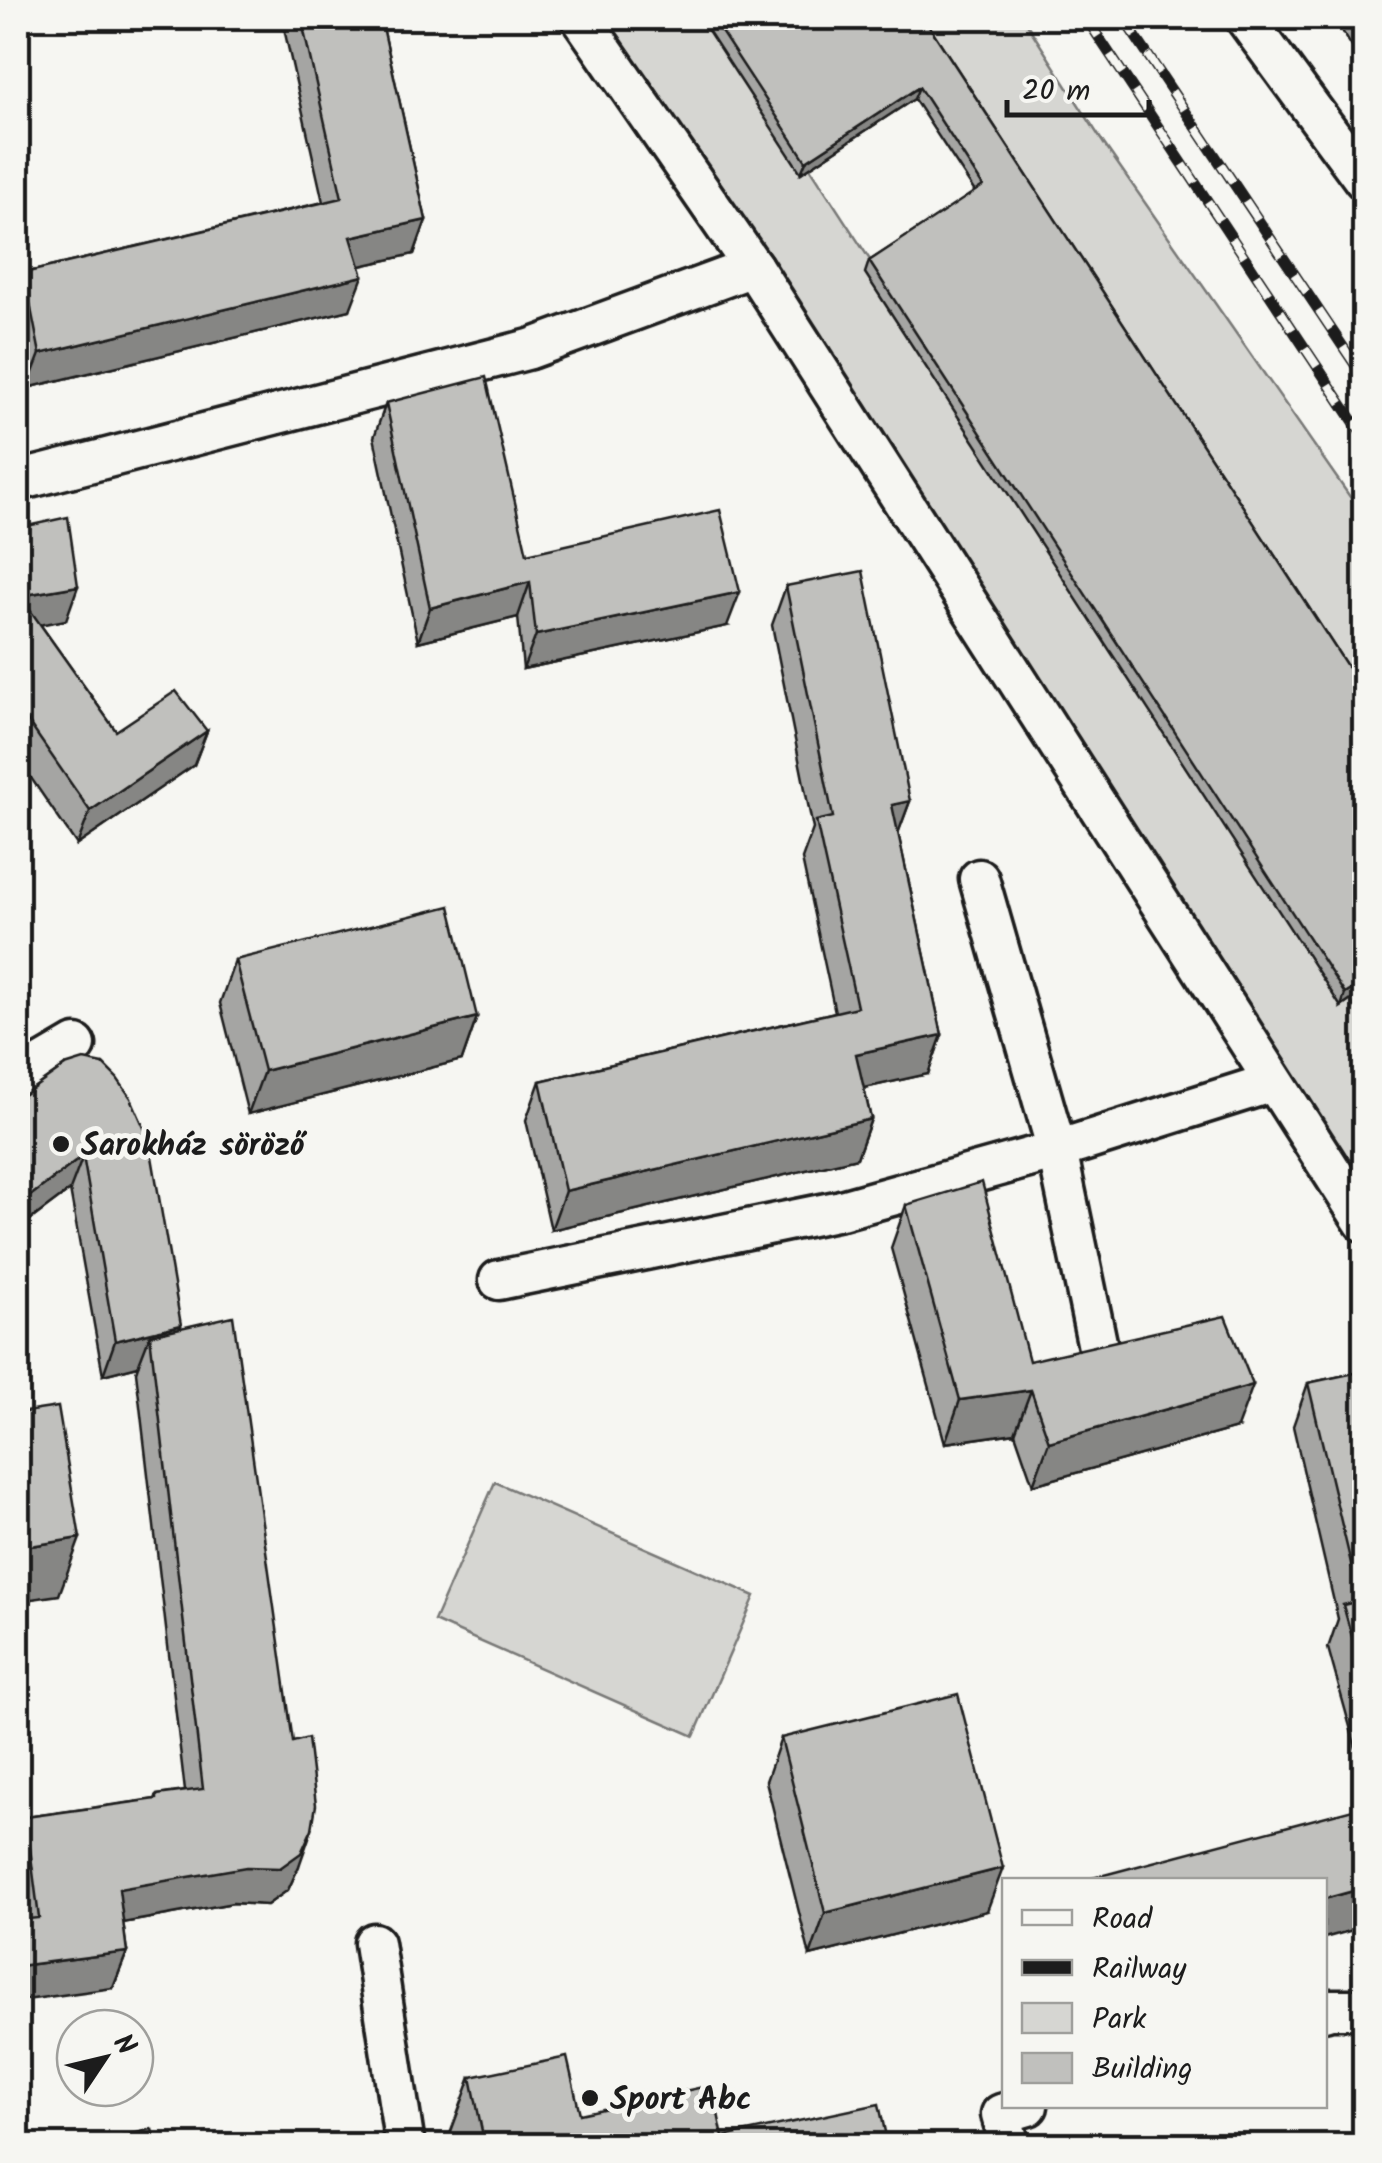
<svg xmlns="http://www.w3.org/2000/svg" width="1382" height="2163" font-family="Kalam,sans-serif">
	<rect width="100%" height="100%" fill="#f6f6f2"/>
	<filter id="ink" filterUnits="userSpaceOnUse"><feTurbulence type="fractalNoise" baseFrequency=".01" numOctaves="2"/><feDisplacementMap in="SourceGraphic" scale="20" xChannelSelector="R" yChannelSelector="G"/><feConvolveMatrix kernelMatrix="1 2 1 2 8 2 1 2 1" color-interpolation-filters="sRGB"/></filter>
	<g filter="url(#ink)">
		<g fill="#d6d6d2" stroke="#797977" stroke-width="2.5">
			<path d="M 565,18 L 713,18 L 1364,1021 L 1364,1230 Z"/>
			<path d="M 923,18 L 1023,18 L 1104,144 L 1364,517 L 1364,698 Z"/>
			<path d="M 495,1482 L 755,1596 L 694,1736 L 434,1621 Z"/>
		</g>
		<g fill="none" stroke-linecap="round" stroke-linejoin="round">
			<defs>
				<g id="minor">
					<path d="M 581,18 L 753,267 L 1364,1222"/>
					<path d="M 1245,18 L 1364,180"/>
					<path d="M 18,481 L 530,349 L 753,267"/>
					<path d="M 979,879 L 1057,1150 L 1100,1357"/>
					<path d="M 18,1079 L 76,1045"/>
					<path d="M 499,1280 L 841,1210 L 1057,1150 L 1273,1082"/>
					<path d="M 374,1943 L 405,2146"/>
					<path d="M 1324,2011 L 1330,2009 L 1364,2009"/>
					<path d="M 1010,2146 L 1001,2114 L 1028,2106"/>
				</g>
			</defs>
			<use href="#minor" stroke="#1c1c1c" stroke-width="45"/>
			<use href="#minor" stroke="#f6f6f2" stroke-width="38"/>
			<defs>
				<g id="rail">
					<path d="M 1086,18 L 1364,437"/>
					<path d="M 1123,18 L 1364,378"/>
				</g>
			</defs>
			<use href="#rail" stroke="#1c1c1c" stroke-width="11"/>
			<use href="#rail" stroke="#f6f6f2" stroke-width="8" stroke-dasharray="22" stroke-linecap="butt"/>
		</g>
		<g fill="#a5a5a3" stroke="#1c1c1c" stroke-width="2.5">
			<path d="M 290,18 L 381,18 L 426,220 L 414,254 L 360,266 L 350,310 L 27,388 L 18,335 L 18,292 L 24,273 L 323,202 L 285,33 Z"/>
			<path d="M 700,18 L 924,18 L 1364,692 L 1364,991 L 1341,1007 L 865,273 L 869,261 L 975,192 L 914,99 L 801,173 Z"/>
			<path d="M 1334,18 L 1364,18 L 1364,66 Z"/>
			<path d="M 386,403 L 527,554 L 727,626 L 523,669 L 518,617 L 418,642 L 374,437 Z"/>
			<path d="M 18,528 L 66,620 L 40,624 L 116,731 L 207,731 L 194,765 L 77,845 L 18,759 Z"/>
			<path d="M 786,586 L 910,801 L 898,833 L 942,1035 L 928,1074 L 864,1088 L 871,1119 L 857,1158 L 551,1230 L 526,1120 L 540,1081 L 835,1012 L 802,859 L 813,829 L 772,625 Z"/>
			<path d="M 235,960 L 477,1017 L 462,1060 L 248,1114 L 220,1003 Z"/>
			<path d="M 65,1066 L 181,1325 L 180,1328 L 299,1866 L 288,1890 L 267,1905 L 233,1903 L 123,1923 L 127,1952 L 113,1988 L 21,1920 L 18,1894 L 18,1839 L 26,1817 L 155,1799 L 157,1795 L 185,1791 L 136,1372 L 138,1366 L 103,1375 L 70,1190 L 18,1229 L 18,1099 Z"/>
			<path d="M 906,1205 L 1029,1361 L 1237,1428 L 1033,1485 L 1015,1433 L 945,1443 L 891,1248 Z"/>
			<path d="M 1364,1371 L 1364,1777 L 1328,1648 L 1338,1619 L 1293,1426 L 1308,1383 Z"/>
			<path d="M 781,1738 L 987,1911 L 810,1956 L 766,1781 Z"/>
			<path d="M 471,2077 L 580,2114 L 723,2137 L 888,2146 L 453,2146 L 450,2134 Z"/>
		</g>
		<g fill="#868684" stroke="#1c1c1c" stroke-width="2.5">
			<path d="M 919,87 L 914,99 L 801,173 L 806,161 Z"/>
			<path d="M 426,220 L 414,254 L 338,271 L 351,237 Z"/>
			<path d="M 363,276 L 350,310 L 27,388 L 40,354 Z"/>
			<path d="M 530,582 L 518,617 L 418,642 L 430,608 Z"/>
			<path d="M 78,586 L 66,620 L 18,629 L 20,596 Z"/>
			<path d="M 740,592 L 727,626 L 523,669 L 536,635 Z"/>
			<path d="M 207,731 L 194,765 L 77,845 L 90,811 Z"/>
			<path d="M 910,801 L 896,839 L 892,805 Z"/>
			<path d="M 1364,982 L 1364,991 L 1341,1007 L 1345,994 Z"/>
			<path d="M 477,1017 L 462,1060 L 248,1114 L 264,1071 Z"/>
			<path d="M 942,1035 L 928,1074 L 842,1093 L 856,1054 Z"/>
			<path d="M 871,1119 L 857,1158 L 551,1230 L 565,1191 Z"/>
			<path d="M 83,1156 L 70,1190 L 18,1229 L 18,1205 Z"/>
			<path d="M 181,1325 L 168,1359 L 150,1335 L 138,1366 L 103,1375 L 115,1341 Z"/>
			<path d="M 1253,1385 L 1237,1428 L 1033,1485 L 1049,1442 Z"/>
			<path d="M 1031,1390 L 1015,1433 L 945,1443 L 960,1400 Z"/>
			<path d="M 80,1538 L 59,1595 L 18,1601 L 18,1548 Z"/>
			<path d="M 312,1829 L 299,1866 L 288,1890 L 267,1905 L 233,1903 L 106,1926 L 119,1889 Z"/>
			<path d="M 1003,1868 L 987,1911 L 810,1956 L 825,1913 Z"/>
			<path d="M 1364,1888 L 1364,1927 L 1324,1938 L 1324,1899 Z"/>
			<path d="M 127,1952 L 113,1988 L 18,2001 L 18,1966 Z"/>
		</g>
		<g fill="#c0c0bd" stroke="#1c1c1c" stroke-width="2.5">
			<path d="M 301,18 L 381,18 L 426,220 L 351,237 L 363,276 L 40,354 L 24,273 L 342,198 Z"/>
			<path d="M 712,18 L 924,18 L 1364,692 L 1364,982 L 1345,994 L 869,261 L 983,186 L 919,87 L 806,161 Z"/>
			<path d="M 486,377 L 527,554 L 720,510 L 740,592 L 536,635 L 530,582 L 430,608 L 386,403 Z"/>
			<path d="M 68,517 L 78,586 L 20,596 L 116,731 L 176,691 L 207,731 L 90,811 L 18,707 L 18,528 Z"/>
			<path d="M 863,571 L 910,801 L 892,805 L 942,1035 L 856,1054 L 871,1119 L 565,1191 L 540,1081 L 857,1007 L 816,821 L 833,817 L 786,586 Z"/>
			<path d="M 450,906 L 477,1017 L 264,1071 L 235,960 Z"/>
			<path d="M 84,1060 L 103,1064 L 117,1078 L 131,1098 L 149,1139 L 181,1325 L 115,1341 L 83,1156 L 18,1205 L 18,1099 L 65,1066 Z"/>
			<path d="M 982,1182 L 1029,1361 L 1225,1316 L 1253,1385 L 1049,1442 L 1031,1390 L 960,1400 L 906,1205 Z"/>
			<path d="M 233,1316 L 293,1742 L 308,1738 L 316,1805 L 312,1829 L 301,1853 L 280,1868 L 246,1867 L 119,1889 L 127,1952 L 18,1966 L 18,1920 L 39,1918 L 26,1817 L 157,1799 L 157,1795 L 203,1789 L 150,1335 Z"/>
			<path d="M 1364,1371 L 1364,1679 L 1343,1605 L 1360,1601 L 1308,1383 Z"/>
			<path d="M 58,1407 L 80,1538 L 18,1548 L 18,1413 Z"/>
			<path d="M 958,1694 L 1003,1868 L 825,1913 L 781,1738 Z"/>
			<path d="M 1364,1806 L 1364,1888 L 1324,1899 L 1324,1880 L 1085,1880 Z"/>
			<path d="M 567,2057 L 580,2114 L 712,2085 L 723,2137 L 879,2104 L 888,2146 L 485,2146 L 471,2077 Z"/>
			<path d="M 152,2129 L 156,2146 L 86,2146 Z"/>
		</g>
	</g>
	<g fill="#1c1c1c" stroke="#f6f6f2" stroke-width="4">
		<circle cx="61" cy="1144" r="10"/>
		<circle cx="590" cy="2098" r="10"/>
	</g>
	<g text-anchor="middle" stroke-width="10" stroke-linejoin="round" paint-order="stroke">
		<g font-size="32" font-weight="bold" fill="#1c1c1c" stroke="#f6f6f2" text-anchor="start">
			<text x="81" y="1155">Sarokház söröző</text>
			<text x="610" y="2109">Sport Abc</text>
		</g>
	</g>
	<rect width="1382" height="2163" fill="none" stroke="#f6f6f2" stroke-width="60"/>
	<rect x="30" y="30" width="1322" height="2103" fill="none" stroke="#1c1c1c" stroke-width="4" filter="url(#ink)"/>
	<rect x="1002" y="1878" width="325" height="230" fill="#f6f6f2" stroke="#9f9f9c" stroke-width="2.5"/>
	<rect x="1022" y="1910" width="50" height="15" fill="#f6f6f2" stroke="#9f9f9c" stroke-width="2.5"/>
	<text x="1092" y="1928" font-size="30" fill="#1c1c1c">Road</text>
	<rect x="1022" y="1960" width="50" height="15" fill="#1c1c1c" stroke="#9f9f9c" stroke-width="2.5"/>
	<text x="1092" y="1978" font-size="30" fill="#1c1c1c">Railway</text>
	<rect x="1022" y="2003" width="50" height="30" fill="#d6d6d2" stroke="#9f9f9c" stroke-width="2.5"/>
	<text x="1092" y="2028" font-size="30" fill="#1c1c1c">Park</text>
	<rect x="1022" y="2053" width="50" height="30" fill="#c0c0bd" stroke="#9f9f9c" stroke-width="2.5"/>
	<text x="1092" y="2078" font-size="30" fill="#1c1c1c">Building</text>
	<g transform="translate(105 2058) rotate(55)"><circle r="48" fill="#f6f6f2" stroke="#9f9f9c" stroke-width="2.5"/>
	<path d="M0-8L18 38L0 25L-18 38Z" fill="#1c1c1c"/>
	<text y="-15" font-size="28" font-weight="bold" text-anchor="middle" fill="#1c1c1c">N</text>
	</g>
	<path d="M1007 100v15h142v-15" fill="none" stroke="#1c1c1c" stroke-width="5"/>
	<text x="1022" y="100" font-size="30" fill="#1c1c1c" stroke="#f6f6f2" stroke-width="8" paint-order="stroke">20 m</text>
</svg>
